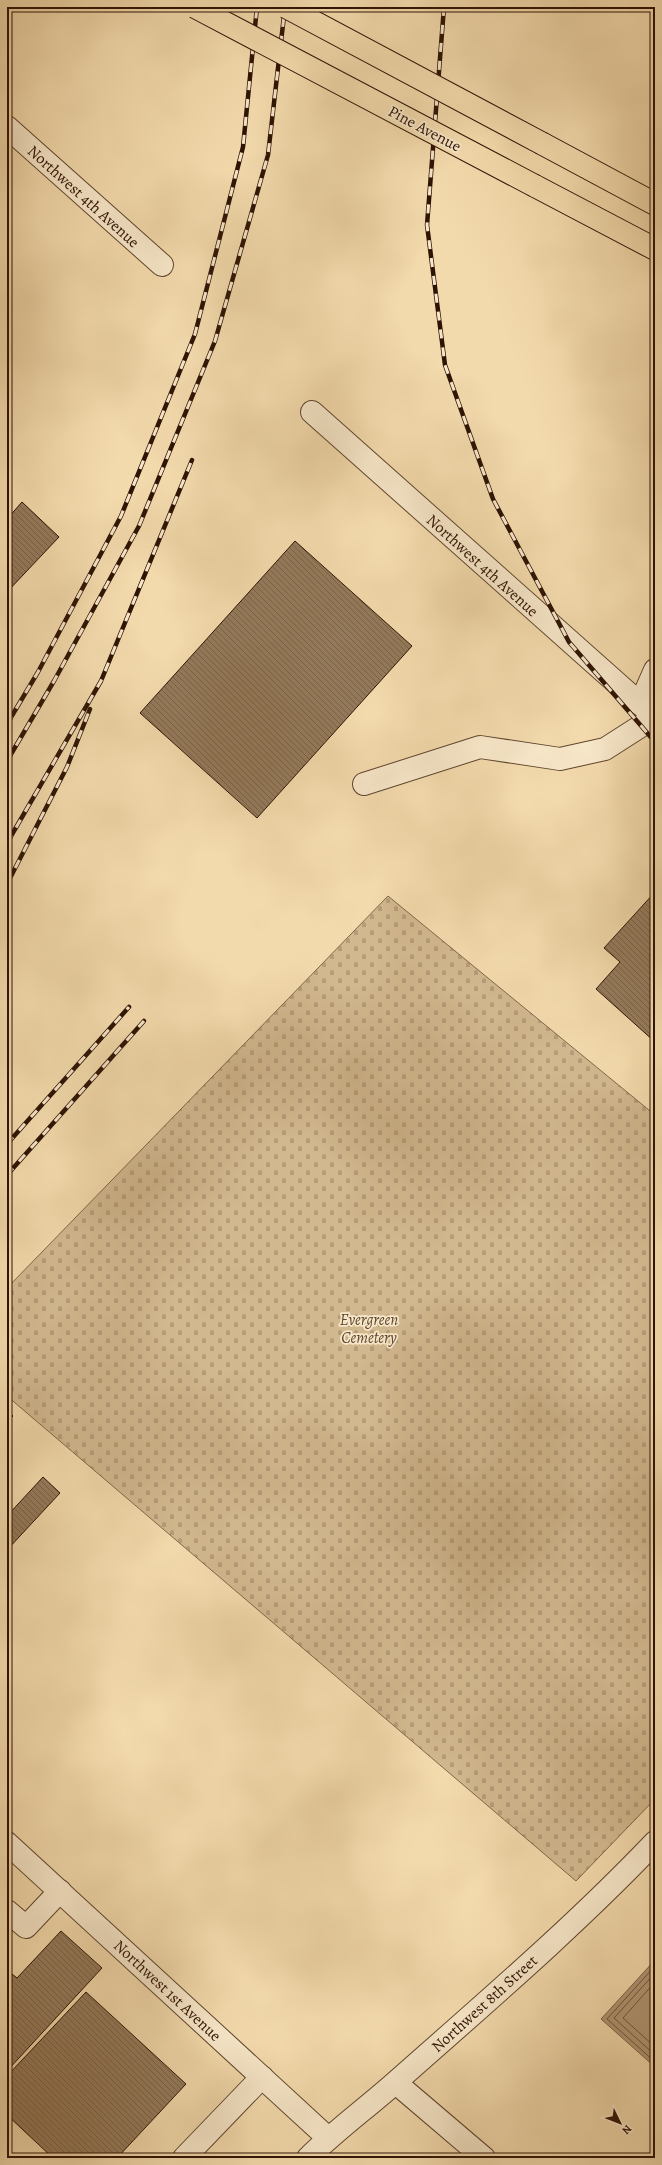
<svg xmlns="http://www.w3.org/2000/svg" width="662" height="2165" font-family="Alegreya,serif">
	<defs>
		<pattern id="cemetery-stones" width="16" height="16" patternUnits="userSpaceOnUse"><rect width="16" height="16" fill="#d2b88f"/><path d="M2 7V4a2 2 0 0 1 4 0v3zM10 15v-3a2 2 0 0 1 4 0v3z" fill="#b59d7a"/></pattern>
		<pattern id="building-back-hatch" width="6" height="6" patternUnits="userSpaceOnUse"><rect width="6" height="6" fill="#947a5b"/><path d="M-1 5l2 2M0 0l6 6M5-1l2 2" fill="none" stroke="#796349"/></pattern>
	</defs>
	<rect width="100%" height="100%" fill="#f3daac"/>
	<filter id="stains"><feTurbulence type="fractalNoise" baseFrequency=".005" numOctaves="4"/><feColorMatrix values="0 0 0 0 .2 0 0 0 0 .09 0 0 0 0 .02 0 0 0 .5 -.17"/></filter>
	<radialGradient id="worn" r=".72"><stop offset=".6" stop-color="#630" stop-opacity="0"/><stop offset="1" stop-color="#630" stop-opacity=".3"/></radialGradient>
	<path fill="url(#cemetery-stones)" stroke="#80664a" d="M 388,896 L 655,1115 L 655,1799 L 576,1881 L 7,1396 L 7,1288 Z"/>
	<path fill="#b09673" stroke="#7c6247" d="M 655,1960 L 655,2067 L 601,2019 Z"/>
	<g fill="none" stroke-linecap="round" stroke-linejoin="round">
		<g stroke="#6f543c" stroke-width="1">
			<path d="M 655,1966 L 607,2019 L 655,2062"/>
			<path d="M 655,1973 L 614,2018 L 655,2055"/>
			<path d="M 655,1982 L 623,2018 L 655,2047"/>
		</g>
	</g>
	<g fill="url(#building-back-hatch)" stroke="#2e1304">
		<path d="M 22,502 L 59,537 L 7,592 L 7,519 Z"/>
		<path d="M 295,541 L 412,646 L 257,818 L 140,713 Z"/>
		<path d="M 655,892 L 655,1042 L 596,989 L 620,962 L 604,948 Z"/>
		<path d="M 7,1411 L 13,1416 L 7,1422 Z"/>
		<path d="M 43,1477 L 60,1493 L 7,1550 L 7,1516 Z"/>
		<path d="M 61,1931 L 102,1968 L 7,2071 L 7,1970 L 17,1978 Z"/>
		<path d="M 86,1992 L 186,2084 L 117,2158 L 53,2158 L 7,2115 L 7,2076 Z"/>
	</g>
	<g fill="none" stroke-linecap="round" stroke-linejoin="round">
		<defs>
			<g id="minor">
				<path d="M 7,127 L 162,265"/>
				<path d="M 312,412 L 655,717"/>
				<path d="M 640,704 L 655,670"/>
				<path d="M 364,784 L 480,747 L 560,759 L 605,749 L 655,717"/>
				<path d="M 7,1843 L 328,2138"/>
				<path d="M 7,1911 L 26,1927 L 60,1891"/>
				<path d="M 396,2083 L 484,2158"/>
				<path d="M 184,2158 L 262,2077"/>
				<path d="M 308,2158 C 336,2130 368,2107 397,2081 C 485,2003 574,1927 655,1842"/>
			</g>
			<g id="highway">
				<path d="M 543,144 L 655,204"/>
				<path d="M 535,186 L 655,249"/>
			</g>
		</defs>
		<use href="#minor" stroke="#5f452e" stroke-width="24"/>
		<use href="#highway" stroke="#2e1304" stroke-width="24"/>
		<use href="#minor" stroke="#f7e7c9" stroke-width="22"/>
		<use href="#highway" stroke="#f3daac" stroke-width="22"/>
		<defs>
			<g id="rail">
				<path d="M 444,7 L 427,225 L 445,365 L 493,499 L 569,642 L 655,742"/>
				<path d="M 7,724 L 38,672 L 121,516 L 195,334 L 243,147 L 257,7"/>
				<path d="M 7,761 L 54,681 L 139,526 L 215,341 L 268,155 L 285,7"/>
				<path d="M 7,843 L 101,681 L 192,460"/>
				<path d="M 7,884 L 67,767 L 90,709"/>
				<path d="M 7,1144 L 129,1007"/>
				<path d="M 7,1175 L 144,1021"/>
			</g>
		</defs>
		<use href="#rail" stroke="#2e1304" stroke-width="4.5"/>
		<use href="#rail" stroke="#f7e7c9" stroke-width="3" stroke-dasharray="9" stroke-linecap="butt"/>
		<defs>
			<g id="highway-bridge">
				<path d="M 195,7 L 535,186"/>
				<path d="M 286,7 L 543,144"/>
			</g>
		</defs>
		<use href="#highway-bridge" stroke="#2e1304" stroke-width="24" stroke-linecap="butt"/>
		<use href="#highway-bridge" stroke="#f3daac" stroke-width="22"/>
	</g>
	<g text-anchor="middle" stroke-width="3.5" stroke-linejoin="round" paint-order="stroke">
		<g font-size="16" fill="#2e1304" stroke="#f7e7c9">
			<text transform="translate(425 128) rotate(28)" y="6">Pine Avenue</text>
			<text transform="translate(84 196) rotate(42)" y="6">Northwest 4th Avenue</text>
			<text transform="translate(483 565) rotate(42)" y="6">Northwest 4th Avenue</text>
			<text transform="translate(168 1990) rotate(43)" y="6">Northwest 1st Avenue</text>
			<text transform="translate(484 2003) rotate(-42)" y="6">Northwest 8th Street</text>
		</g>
		<g font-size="16" font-style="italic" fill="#5f452e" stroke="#f7e7c9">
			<text x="369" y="1325">Evergreen<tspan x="369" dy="18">Cemetery</tspan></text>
		</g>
	</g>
	<rect width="662" height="2165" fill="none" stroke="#f3daac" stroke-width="24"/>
	<rect x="8" y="8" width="646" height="2149" fill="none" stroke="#2e1304" stroke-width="2"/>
	<rect x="12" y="12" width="638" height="2141" fill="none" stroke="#2e1304"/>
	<g transform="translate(620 2123) rotate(133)" stroke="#f7e7c9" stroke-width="3" paint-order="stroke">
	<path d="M0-3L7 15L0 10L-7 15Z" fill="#2e1304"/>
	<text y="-6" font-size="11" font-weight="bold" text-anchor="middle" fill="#2e1304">N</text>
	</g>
	<rect width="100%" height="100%" filter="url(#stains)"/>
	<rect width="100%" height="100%" fill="url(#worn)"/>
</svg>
